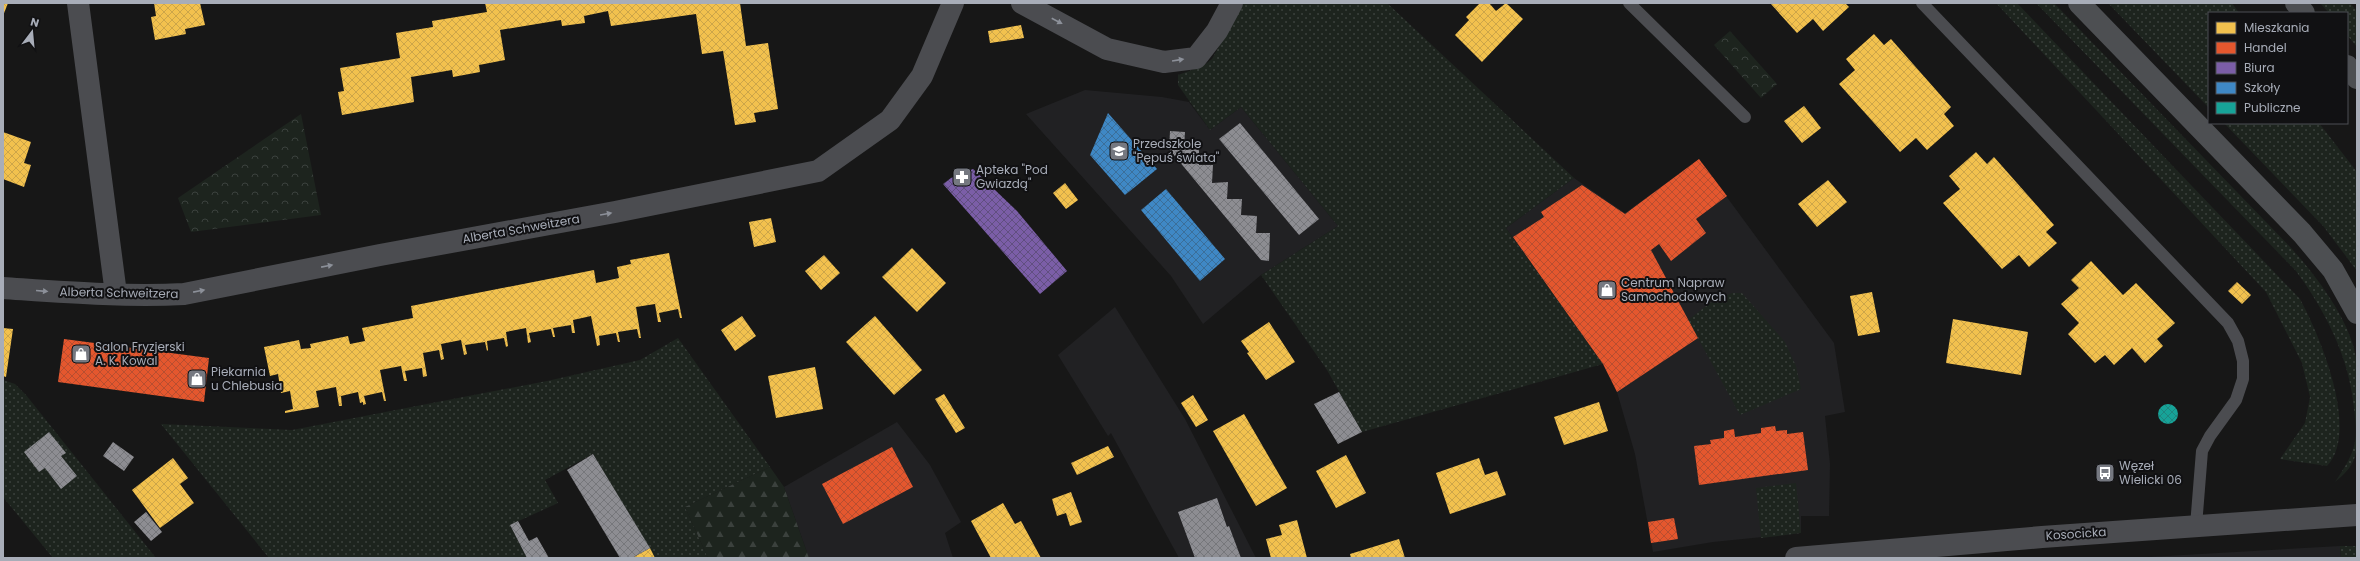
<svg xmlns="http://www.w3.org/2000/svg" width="2360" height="561" font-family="Poppins,sans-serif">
	<defs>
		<pattern id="grass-dots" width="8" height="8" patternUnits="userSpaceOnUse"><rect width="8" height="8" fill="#1d241e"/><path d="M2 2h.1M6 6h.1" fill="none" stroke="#3b413d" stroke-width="1.8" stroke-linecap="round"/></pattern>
		<pattern id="forest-firs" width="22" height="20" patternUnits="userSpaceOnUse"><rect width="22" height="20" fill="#1d241e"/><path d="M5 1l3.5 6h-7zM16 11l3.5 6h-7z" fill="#3b413d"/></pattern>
		<pattern id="park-crowns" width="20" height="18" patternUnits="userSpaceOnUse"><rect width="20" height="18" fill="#1d241e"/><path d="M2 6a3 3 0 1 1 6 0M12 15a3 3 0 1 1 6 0" fill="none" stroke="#3b413d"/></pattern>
		<pattern id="homes-cross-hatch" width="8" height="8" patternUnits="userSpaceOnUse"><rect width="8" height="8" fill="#f2c14e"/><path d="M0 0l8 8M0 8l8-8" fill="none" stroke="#cca549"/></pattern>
		<pattern id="shops-cross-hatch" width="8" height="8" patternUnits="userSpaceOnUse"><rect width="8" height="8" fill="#e4572e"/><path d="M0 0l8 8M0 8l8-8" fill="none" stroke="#b84e30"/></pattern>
		<pattern id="offices-cross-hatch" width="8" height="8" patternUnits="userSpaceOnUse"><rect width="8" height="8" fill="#7b5ea7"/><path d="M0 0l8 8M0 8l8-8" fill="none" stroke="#614f80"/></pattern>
		<pattern id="schools-cross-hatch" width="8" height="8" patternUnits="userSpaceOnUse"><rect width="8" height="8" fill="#3f88c5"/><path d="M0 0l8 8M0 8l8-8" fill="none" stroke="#3b6f9a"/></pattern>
		<pattern id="public-cross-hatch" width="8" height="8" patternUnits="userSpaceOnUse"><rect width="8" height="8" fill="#17a398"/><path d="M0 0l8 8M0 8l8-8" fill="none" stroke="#1e8780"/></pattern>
		<pattern id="industry-cross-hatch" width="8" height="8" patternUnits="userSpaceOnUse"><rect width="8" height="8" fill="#8d8d92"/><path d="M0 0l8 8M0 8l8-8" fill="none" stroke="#76777b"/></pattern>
	</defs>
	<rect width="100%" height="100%" fill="#171717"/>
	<g fill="#212123">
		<path d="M 1085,90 L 1162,97 L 1189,102 L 1210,130 L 1241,107 L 1338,226 L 1261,275 L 1203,324 L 1171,276 L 1026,114 Z"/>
		<path d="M 1699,159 L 1834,343 L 1845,412 L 1825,416 L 1830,464 L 1829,516 L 1801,516 L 1801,533 L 1713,542 L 1653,552 L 1635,454 L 1617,392 L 1603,364 L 1506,228 L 1574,178 L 1625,213 Z"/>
		<path d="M 1115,307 L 1185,419 L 1256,558 L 1179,558 L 1111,433 L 1108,436 L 1058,355 Z"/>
		<path d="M 897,422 L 930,465 L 961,522 L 945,533 L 953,558 L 809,558 L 784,487 Z"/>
		<path d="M 2340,546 L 2341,558 L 2131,558 Z"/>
	</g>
	<g fill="url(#grass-dots)">
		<path d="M 1243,3 L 1387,3 L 1574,178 L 1506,228 L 1603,364 L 1362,432 L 1327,370 L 1261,275 L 1338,226 L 1241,107 L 1210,130 L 1178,85 L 1178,75 L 1203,66 L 1212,59 Z"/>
		<path d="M 1996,3 L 2017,3 L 2300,299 C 2320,336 2360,431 2327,466 L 2280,459 L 2305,423 L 2310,397 L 2302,363 L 2266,292 Z"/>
		<path d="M 2036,3 L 2054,3 L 2292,249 C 2318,278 2353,324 2357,364 C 2359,382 2357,401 2357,419 C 2357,452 2360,462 2335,482 C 2343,470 2352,457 2355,442 C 2357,431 2355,419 2354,408 C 2349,357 2326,312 2296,271 Z"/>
		<path d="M 2108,3 L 2232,3 L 2239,13 L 2209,13 L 2209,108 Z"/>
		<path d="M 2320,3 L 2350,3 L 2357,11 L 2357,47 L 2347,35 L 2347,13 L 2329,13 Z"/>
		<path d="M 2224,123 L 2319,123 L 2357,172 L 2357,271 L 2324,227 Z"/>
		<path d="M 1732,293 L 1742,293 L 1785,342 L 1796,366 L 1801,389 L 1740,415 L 1688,320 L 1710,303 Z"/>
		<path d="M 678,338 L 770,467 L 685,507 L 708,558 L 655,558 L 593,454 L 545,480 L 558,503 L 510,525 L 527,558 L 269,558 L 161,424 L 292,430 L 547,381 L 640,360 Z"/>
		<path d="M 3,380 L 15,384 L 26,395 L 156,558 L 53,558 L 3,497 Z"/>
		<path d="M 1796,483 L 1801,533 L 1761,538 L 1756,488 Z"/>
		<path d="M 2340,546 L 2357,546 L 2357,558 L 2341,558 Z"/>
	</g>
	<path fill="url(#forest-firs)" d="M 770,467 L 784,487 L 809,558 L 708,558 L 685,507 Z"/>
	<g fill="url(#park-crowns)">
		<path d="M 1730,31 L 1777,84 L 1761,98 L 1714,45 Z"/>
		<path d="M 301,114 L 321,215 L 191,232 L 178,198 Z"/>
	</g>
	<g fill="url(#homes-cross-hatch)">
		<path d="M 3,3 L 8,3 L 3,16 Z"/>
		<path d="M 154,3 L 200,3 L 205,25 L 185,29 L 186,34 L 155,40 L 151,17 L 156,16 Z"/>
		<path d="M 485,3 L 740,3 L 746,46 L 768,43 L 778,109 L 754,113 L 756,122 L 735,125 L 723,51 L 702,54 L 696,14 L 611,26 L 608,11 L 584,16 L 585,23 L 562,26 L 561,20 L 500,30 L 505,60 L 479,65 L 480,72 L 453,77 L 452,70 L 411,77 L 414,102 L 342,115 L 338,92 L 344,91 L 340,68 L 400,58 L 396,33 L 433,27 L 432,21 L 487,12 Z"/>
		<path d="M 1480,3 L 1489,3 L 1496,11 L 1506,3 L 1523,19 L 1482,62 L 1455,35 L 1469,20 L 1466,17 Z"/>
		<path d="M 1770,3 L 1845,3 L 1849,7 L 1823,31 L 1813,19 L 1797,33 Z"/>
		<path d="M 1021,25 L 1024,38 L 990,43 L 988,31 Z"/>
		<path d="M 1874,34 L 1884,45 L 1891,39 L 1951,107 L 1944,114 L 1954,126 L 1927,150 L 1916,138 L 1900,152 L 1839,84 L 1855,70 L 1846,59 Z"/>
		<path d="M 1804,106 L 1821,128 L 1802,143 L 1784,121 Z"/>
		<path d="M 3,132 L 31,142 L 24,163 L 31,165 L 24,187 L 3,179 Z"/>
		<path d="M 1976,152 L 1987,164 L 1994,157 L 2054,225 L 2046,232 L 2057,243 L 2029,267 L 2019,255 L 2002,269 L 1943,203 L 1960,189 L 1949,176 Z"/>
		<path d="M 1828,180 L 1847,202 L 1817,227 L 1798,204 Z"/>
		<path d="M 1065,183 L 1078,200 L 1066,209 L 1053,193 Z"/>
		<path d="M 771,218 L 776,242 L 754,247 L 749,222 Z"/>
		<path d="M 912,248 L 946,283 L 917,312 L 882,277 Z"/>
		<path d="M 669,253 L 682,318 L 680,318 L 678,309 L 659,313 L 661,322 L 658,322 L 655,304 L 636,307 L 641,338 L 639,338 L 637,329 L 618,332 L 620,342 L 618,342 L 616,333 L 599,336 L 600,345 L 597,346 L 591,316 L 573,320 L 575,333 L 572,333 L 571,325 L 553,328 L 555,337 L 553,337 L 551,329 L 529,333 L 531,342 L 528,343 L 526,328 L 506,332 L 508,346 L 506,347 L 504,338 L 487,341 L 488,350 L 487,351 L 485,342 L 465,345 L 467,354 L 464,355 L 461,340 L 441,344 L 444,359 L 441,360 L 439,350 L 423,353 L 427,376 L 423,377 L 422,368 L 405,371 L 407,381 L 404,381 L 401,366 L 380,370 L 386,401 L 384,401 L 382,392 L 364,396 L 366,404 L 363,405 L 363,402 L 360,403 L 358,392 L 341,396 L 342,406 L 339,406 L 336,387 L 316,391 L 319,407 L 285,413 L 285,411 L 293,409 L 290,391 L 281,393 L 278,374 L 270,376 L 264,347 L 299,340 L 301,349 L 311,348 L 310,344 L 348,336 L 350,344 L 365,341 L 362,328 L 413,318 L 411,306 L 594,270 L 596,283 L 619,278 L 617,267 L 631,264 L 630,260 Z"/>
		<path d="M 824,255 L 840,273 L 821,290 L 805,271 Z"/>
		<path d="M 2091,261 L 2123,295 L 2136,283 L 2175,323 L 2157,339 L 2163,346 L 2145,363 L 2132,348 L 2114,365 L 2105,355 L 2095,363 L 2068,334 L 2079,323 L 2061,304 L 2079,288 L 2071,280 Z"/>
		<path d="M 2237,282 L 2251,295 L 2242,304 L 2228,291 Z"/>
		<path d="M 1872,292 L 1880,332 L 1858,336 L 1850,296 Z"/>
		<path d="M 742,316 L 756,336 L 735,351 L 721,330 Z"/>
		<path d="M 875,316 L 922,370 L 894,395 L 846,342 Z"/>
		<path d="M 1953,319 L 2028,332 L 2021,375 L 1946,363 Z"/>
		<path d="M 1269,322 L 1295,362 L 1266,380 L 1247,353 L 1249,352 L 1241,341 Z"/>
		<path d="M 3,328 L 13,329 L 6,377 L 3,376 Z"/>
		<path d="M 815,367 L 823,409 L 776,418 L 768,376 Z"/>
		<path d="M 944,394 L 965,428 L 956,433 L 935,399 Z"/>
		<path d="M 1193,395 L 1208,420 L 1196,427 L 1181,403 Z"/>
		<path d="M 1599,402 L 1608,431 L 1564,445 L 1554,417 Z"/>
		<path d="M 1244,414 L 1287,488 L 1256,506 L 1213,431 Z"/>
		<path d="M 1108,446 L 1114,457 L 1077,475 L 1071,463 Z"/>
		<path d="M 1346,455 L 1366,493 L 1336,508 L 1316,471 Z"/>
		<path d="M 173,458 L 188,478 L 180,484 L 194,503 L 160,528 L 132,490 Z"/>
		<path d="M 1479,458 L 1485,475 L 1497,471 L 1506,495 L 1450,514 L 1436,473 Z"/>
		<path d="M 1071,492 L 1082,522 L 1070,526 L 1066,513 L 1057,516 L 1052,499 Z"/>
		<path d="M 1003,503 L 1015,524 L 1021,521 L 1041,558 L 991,558 L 971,521 Z"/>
		<path d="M 1297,520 L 1307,558 L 1271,558 L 1266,539 L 1282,535 L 1279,525 Z"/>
		<path d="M 1399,539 L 1405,558 L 1351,558 L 1350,554 Z"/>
		<path d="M 650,548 L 655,558 L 632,558 Z"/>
	</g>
	<g fill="url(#shops-cross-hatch)">
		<path d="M 1699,159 L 1727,196 L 1696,219 L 1706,233 L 1671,261 L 1659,244 L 1651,250 L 1698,338 L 1617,392 L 1603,364 L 1513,237 L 1544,217 L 1541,212 L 1582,185 L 1625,214 Z"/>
		<path d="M 64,339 L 209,358 L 204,402 L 58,382 Z"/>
		<path d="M 1775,426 L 1776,431 L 1787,430 L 1787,434 L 1803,432 L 1808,470 L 1699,485 L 1694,446 L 1711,444 L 1710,440 L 1724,438 L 1724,431 L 1734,429 L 1735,437 L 1761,433 L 1761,428 Z"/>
		<path d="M 892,447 L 913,487 L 843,524 L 822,484 Z"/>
		<path d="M 1674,518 L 1678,539 L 1651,543 L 1648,522 Z"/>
	</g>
	<path fill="url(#offices-cross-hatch)" d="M 973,169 L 1017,211 L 1067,271 L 1040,294 L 943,184 L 951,178 Z"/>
	<g fill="url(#schools-cross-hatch)">
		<path d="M 1108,113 L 1157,169 L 1125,195 L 1090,155 Z"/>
		<path d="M 1166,189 L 1225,259 L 1200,281 L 1141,210 Z"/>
	</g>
	<circle fill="url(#public-cross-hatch)" cx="2168" cy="414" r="10"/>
	<g fill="url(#industry-cross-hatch)">
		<path d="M 1240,123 L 1319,219 L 1299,235 L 1219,139 Z"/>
		<path d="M 1170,131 L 1185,132 L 1184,148 L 1199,148 L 1199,165 L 1213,165 L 1212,183 L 1228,182 L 1227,199 L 1242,199 L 1241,215 L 1257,216 L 1256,233 L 1270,233 L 1269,261 L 1261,260 L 1169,149 Z"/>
		<path d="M 1339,392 L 1362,432 L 1338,444 L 1314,404 Z"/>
		<path d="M 49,432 L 66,453 L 61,456 L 77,476 L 61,489 L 45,468 L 39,472 L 24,452 Z"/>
		<path d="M 113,442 L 134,457 L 124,471 L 103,456 Z"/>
		<path d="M 593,454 L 650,548 L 632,558 L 620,558 L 567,470 Z"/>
		<path d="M 1217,498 L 1227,527 L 1229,526 L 1241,558 L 1195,558 L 1178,512 Z"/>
		<path d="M 146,512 L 162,532 L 151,541 L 134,522 Z"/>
		<path d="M 518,521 L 529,541 L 537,537 L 549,558 L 527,558 L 510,525 Z"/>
	</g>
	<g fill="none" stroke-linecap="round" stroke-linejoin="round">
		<g stroke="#4b4c50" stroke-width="12">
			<path d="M 1629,3 L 1745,117"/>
			<path d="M 1922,3 L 2228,323 L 2238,341 L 2243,361 L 2243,379 L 2236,400 L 2210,436 L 2202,451 L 2196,526"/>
		</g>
		<g stroke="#4b4c50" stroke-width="22">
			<path d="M 78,3 L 116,294"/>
			<path d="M 1022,3 L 1107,49 L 1164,62 L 1196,58 L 1217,31 L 1232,3"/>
			<path d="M 3,288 C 63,292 124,297 184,294 L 380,255 L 615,212 L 818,171 L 890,120 L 922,76 L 953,3"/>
		</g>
		<path stroke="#4b4c50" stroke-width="22" d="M 1796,558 L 2042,537 L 2357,515"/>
		<g stroke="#4d4f52" stroke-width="22">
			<path d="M 2079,3 L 2302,233 L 2333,270 L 2357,313"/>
			<path d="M 2296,3 L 2304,13"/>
			<path d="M 2347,66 L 2357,78"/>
		</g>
	</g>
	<defs><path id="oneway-solid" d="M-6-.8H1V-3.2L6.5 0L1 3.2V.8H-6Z"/></defs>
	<g fill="#8c9099">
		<use href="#oneway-solid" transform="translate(1057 21) rotate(28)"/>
		<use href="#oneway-solid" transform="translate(1178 60) rotate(-9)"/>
		<use href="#oneway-solid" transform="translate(606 214) rotate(-10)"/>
		<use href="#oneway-solid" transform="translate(327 266) rotate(-11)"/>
		<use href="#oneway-solid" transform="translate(42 291) rotate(5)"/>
		<use href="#oneway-solid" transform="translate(199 291) rotate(-11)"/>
	</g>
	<defs>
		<symbol id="school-square" viewBox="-11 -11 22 22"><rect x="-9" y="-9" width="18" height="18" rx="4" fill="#757880" stroke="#111113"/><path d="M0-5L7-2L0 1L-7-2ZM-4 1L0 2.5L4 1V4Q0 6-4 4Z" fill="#fff"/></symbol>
		<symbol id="pharmacy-square" viewBox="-11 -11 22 22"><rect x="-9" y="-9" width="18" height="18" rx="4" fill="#757880" stroke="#111113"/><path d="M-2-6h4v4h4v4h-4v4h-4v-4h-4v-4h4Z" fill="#fff"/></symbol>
		<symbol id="shop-square" viewBox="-11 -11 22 22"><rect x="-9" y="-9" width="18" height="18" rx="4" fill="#757880" stroke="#111113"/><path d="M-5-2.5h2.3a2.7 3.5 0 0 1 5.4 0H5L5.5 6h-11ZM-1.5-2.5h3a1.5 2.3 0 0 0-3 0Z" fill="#fff"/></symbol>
		<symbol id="bus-square" viewBox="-11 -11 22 22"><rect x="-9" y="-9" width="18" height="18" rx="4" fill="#757880" stroke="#111113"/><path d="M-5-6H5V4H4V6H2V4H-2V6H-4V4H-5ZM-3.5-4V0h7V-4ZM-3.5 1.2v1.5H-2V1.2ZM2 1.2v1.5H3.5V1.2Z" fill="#fff"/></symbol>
	</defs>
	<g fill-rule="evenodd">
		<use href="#school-square" x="1108" y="140" width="22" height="22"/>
		<use href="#pharmacy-square" x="951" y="166" width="22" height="22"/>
		<use href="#shop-square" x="1596" y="279" width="22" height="22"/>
		<use href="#shop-square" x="70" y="343" width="22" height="22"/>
		<use href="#shop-square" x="186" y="368" width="22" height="22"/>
		<use href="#bus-square" x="2094" y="462" width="22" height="22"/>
	</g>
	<g text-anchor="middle" stroke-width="4" stroke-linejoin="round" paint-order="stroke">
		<g font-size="12" fill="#a8adb8" stroke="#111113" text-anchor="start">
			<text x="1133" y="148">Przedszkole<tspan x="1133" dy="14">"Pępuś świata"</tspan></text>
			<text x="976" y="174">Apteka "Pod<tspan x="976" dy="14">Gwiazdą"</tspan></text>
			<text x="1621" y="287">Centrum Napraw<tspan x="1621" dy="14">Samochodowych</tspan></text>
			<text x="95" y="351">Salon Fryzjerski<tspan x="95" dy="14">A. K. Kowal</tspan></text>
			<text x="211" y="376">Piekarnia<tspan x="211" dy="14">u Chlebusia</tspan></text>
			<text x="2119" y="470">Węzeł<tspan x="2119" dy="14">Wielicki 06</tspan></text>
		</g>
		<g font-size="12" fill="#a8adb8" stroke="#111113">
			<text transform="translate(521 229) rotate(-10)" y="4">Alberta Schweitzera</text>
			<text transform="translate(119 293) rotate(1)" y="4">Alberta Schweitzera</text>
			<text transform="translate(2076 534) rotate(-4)" y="4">Kosocicka</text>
		</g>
	</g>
	<rect width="2360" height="561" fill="none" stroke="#a8adb8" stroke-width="8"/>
	<rect x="2208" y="12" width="140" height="112" fill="#111113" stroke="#4d4f55"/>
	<rect x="2216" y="22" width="20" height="12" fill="#f2c14e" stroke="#4d4f55"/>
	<text x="2244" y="32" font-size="12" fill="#a8adb8">Mieszkania</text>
	<rect x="2216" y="42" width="20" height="12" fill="#e4572e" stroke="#4d4f55"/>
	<text x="2244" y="52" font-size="12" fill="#a8adb8">Handel</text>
	<rect x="2216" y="62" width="20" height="12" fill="#7b5ea7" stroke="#4d4f55"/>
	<text x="2244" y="72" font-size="12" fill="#a8adb8">Biura</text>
	<rect x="2216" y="82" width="20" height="12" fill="#3f88c5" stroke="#4d4f55"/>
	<text x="2244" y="92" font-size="12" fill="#a8adb8">Szkoły</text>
	<rect x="2216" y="102" width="20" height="12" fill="#17a398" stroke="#4d4f55"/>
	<text x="2244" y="112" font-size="12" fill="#a8adb8">Publiczne</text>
	<g transform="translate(32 32) rotate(16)" stroke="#111113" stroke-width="3" paint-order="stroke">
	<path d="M0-3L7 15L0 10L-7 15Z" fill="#a8adb8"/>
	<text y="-6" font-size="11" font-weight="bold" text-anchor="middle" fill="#a8adb8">N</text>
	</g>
</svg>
